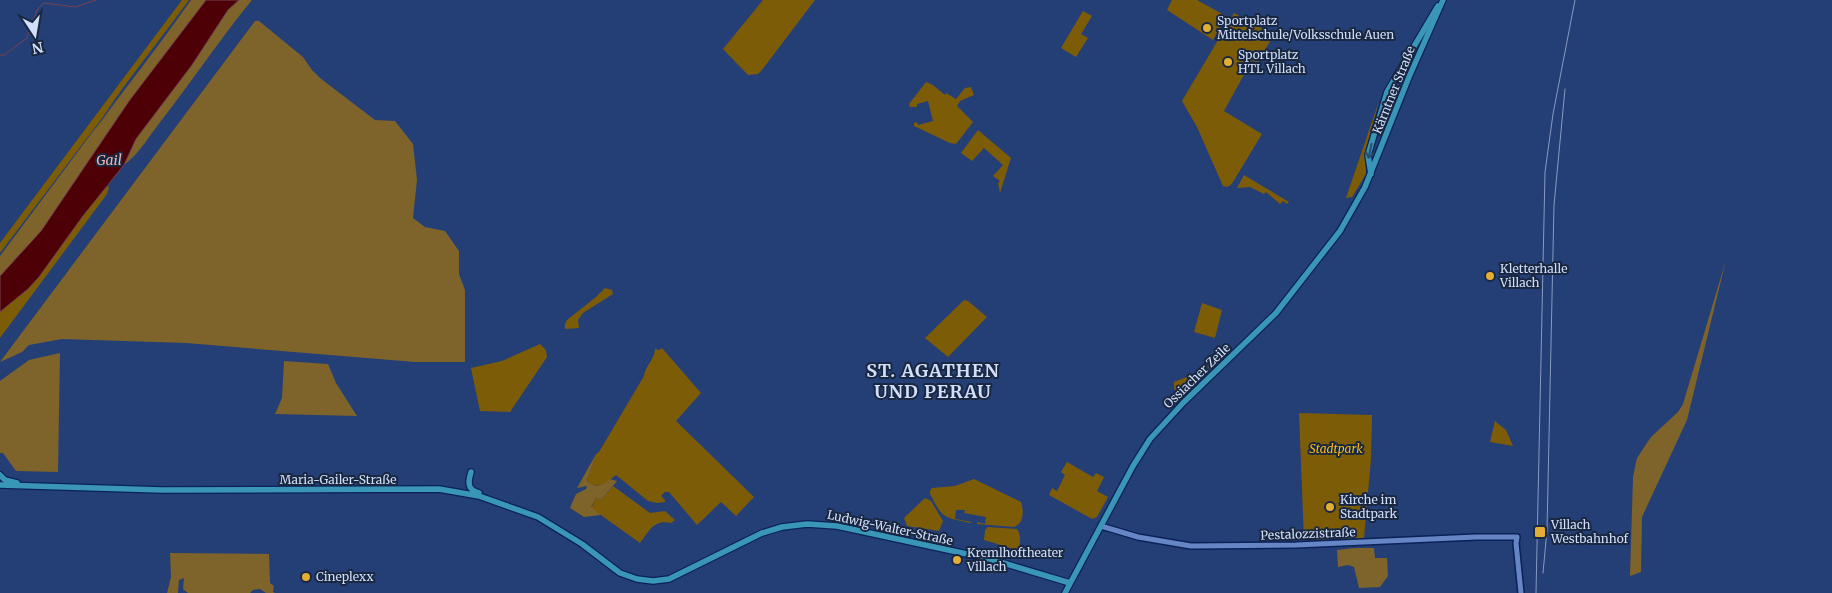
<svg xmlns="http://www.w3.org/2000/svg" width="1832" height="593" font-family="Merriweather,serif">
	<rect width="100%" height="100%" fill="#243e76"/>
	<g fill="#7d5c08">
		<path d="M 182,0 L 189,0 C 161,39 129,77 103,117 L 0,253 L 0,243 Z"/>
		<path d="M 763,0 L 815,0 L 762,70 L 758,74 L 748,75 L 723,49 Z"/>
		<path d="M 1172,0 L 1197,0 L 1226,16 L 1213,40 L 1167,10 Z"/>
		<path d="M 1083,11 L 1092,16 L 1081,34 L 1088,38 L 1076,57 L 1061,48 Z"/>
		<path d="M 1234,13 L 1274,35 L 1257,63 L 1252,60 L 1224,111 L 1262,134 L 1233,182 C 1230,186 1228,188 1223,186 L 1197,127 L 1182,101 Z"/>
		<path d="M 926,82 L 933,85 L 945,95 L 946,93 L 956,99 L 965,88 L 971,87 L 974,95 L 960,101 L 957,106 L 973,122 L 956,144 L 950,143 L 914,126 L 914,123 L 917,122 L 918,125 L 933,121 L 928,101 L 917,104 L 917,107 L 910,107 L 909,104 Z"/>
		<path d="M 1379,101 L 1365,154 L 1366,174 L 1352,197 L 1346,198 Z"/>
		<path d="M 978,130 L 1011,158 L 1000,193 L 998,183 L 1000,181 L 993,176 L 1003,165 L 984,148 L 972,161 L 961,153 Z"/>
		<path d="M 1244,175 L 1289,202 L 1287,204 L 1283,201 L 1280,204 L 1266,192 L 1264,194 L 1250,187 L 1237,188 Z"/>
		<path d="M 107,186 L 109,187 L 107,194 L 0,338 L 0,312 Z"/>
		<path d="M 605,288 L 612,290 L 613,294 L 583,313 L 578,320 L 579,328 L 565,329 L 565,324 L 567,320 L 596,297 Z"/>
		<path d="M 964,300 L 968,301 L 987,317 L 948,357 L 925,338 Z"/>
		<path d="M 1202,303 L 1222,310 L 1215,338 L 1194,332 Z"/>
		<path d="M 540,344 L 546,350 L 547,357 L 510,412 L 480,411 L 471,368 L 502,361 Z"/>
		<path d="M 662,348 L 701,393 L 676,421 L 754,497 L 736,516 L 721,502 L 697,525 L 669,492 L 665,492 L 661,496 L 665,500 L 665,502 L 657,503 L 648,501 L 616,475 L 602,486 L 591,485 L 587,481 L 596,454 L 599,452 L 644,376 C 645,366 655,359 655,349 L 659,350 Z"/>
		<path d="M 1216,364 L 1183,394 L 1179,395 L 1174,389 L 1174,382 L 1197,373 L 1199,375 L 1209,369 L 1208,367 Z"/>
		<path d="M 1299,413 L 1372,415 L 1371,459 L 1364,538 L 1304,540 Z"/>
		<path d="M 1495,421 L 1506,430 L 1513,446 L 1490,442 Z"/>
		<path d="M 1067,462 L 1093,477 L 1096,473 L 1104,477 L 1097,491 L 1108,497 L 1097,517 L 1092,519 L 1049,495 L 1052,488 L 1057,491 L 1065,475 L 1061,472 Z"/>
		<path d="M 974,479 L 1021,502 C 1024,511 1024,523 1014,527 L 977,524 L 977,522 L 985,524 L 986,517 L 964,513 L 965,510 L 956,510 L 955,519 L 972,522 L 971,523 C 943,517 943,519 930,494 L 930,491 L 932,488 L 955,486 Z"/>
		<path d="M 613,486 L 650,513 L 665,511 L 675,520 L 671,523 C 654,519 649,531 640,543 L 591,508 L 596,498 L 601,500 Z"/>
		<path d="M 925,498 L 931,501 L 943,521 L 939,531 L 907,526 L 904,518 Z"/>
		<path d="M 988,527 L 1017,529 C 1021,534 1021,544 1017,550 L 984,540 L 985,530 Z"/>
	</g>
	<g fill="#7e632a">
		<path d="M 191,0 L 206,0 L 129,101 L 41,231 L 0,276 L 0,256 L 94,130 C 104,119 111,107 120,96 C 144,64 168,33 191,0 Z"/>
		<path d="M 239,0 L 252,0 C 220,39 192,81 161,121 C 149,136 140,153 124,165 L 136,139 L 192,65 L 228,10 Z"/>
		<path d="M 255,21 L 259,21 L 303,57 L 312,70 L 320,78 L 375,120 L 395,121 L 413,144 L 417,180 L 413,218 L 425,227 L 445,231 L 459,251 L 459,274 L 465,290 L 465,362 L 415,362 L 186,343 L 62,339 L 29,345 L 22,352 L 0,362 Z"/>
		<path d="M 1726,260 L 1687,420 L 1642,517 L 1641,572 L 1630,576 L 1633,477 L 1637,458 L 1651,437 L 1678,412 L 1683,404 Z"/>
		<path d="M 60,353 L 58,472 L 16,471 L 3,453 L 0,453 L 0,381 L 29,360 Z"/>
		<path d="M 284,361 L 328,364 L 336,383 L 357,416 L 275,414 L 282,398 Z"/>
		<path d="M 596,454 L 587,481 C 596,489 602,486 610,479 L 617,481 L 601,500 L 596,498 L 591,507 L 601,515 L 584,517 L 570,508 L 576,494 L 586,489 L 587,486 L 577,488 Z"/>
		<path d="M 1354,548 L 1374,548 L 1375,558 L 1387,558 L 1388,576 L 1380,587 L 1359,588 L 1354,567 L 1348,565 L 1338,567 L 1337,550 Z"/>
		<path d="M 170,553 L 269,554 L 270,583 L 274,586 L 273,592 L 275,593 L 266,593 L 260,589 L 253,590 L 250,593 L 188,593 L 183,589 L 184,578 L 179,580 L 178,593 L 167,593 L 171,577 Z"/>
	</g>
	<path fill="#4d0006" stroke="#754350" d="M 206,0 L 239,0 L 228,10 L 192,65 L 136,139 L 124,165 L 83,216 L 39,277 L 28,289 L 0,312 L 0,276 L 41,231 L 129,101 Z"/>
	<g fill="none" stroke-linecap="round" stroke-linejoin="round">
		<path stroke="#754350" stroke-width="1" d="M 0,55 L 4,55 L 27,38 L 37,10 L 44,3 L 75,7 L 96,0"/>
		<defs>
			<path id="secondary" d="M 1101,526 L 1138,537 L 1191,546 L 1296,545 L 1476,537 L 1517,537 L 1516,543 L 1521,593"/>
			<g id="primary">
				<path d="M 1371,174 L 1368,155 L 1387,92 L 1438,6"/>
				<path d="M 471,472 C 468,482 467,490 479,493"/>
				<path d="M 0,475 L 5,480 L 17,483"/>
				<path d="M 0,485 L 162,490 L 439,489 L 479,496 L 538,517 L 582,544 L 620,573 L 637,579 L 653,581 L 669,579 L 762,533 L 782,527 L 807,524 L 837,526 L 990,559 L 1070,583"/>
				<path d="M 1065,593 L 1133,466 L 1150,439 L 1183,403 L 1276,313 L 1340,231 L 1365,187 L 1409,77 L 1443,0"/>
			</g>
		</defs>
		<use href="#secondary" stroke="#0b2258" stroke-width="8"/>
		<use href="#primary" stroke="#0b2258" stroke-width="8"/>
		<use href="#secondary" stroke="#6685c4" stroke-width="5"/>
		<use href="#primary" stroke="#3a96b6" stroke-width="5.5"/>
		<g stroke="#879ac2" stroke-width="1">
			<path d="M 1543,573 L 1547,530 L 1554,205 L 1565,89"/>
			<path d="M 1536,593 L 1545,172 L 1553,114 L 1575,0"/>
		</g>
	</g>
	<defs><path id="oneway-shaft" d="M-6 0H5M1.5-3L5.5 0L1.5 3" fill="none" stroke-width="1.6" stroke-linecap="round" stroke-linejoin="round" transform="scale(1.25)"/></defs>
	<use stroke="#254e69" href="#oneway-shaft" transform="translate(1370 151) rotate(102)"/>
	<g fill="#e3ae35" stroke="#1a2740" stroke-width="2">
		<circle cx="1207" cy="28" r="5"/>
		<circle cx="1228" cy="62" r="5"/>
		<circle cx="1490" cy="276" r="5"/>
		<circle cx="1330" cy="507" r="5"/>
		<rect x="1534" y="526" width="12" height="12" rx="2.5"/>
		<circle cx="957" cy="560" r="5"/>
		<circle cx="306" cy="577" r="5"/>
	</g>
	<g text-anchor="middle" stroke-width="4" stroke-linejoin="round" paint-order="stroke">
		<g font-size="12" fill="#d1dffb" stroke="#1a2740" text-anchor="start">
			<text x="1217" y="25">Sportplatz<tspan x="1217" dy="14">Mittelschule/Volksschule Auen</tspan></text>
			<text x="1238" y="59">Sportplatz<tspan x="1238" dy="14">HTL Villach</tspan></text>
			<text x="1500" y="273">Kletterhalle<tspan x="1500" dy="14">Villach</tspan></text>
			<text x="1340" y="504">Kirche im<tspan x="1340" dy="14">Stadtpark</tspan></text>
			<text x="1551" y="529">Villach<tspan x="1551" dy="14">Westbahnhof</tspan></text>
			<text x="967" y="557">Kremlhoftheater<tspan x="967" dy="14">Villach</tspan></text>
			<text x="316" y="581">Cineplexx</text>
		</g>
		<g font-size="12" fill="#d1dffb" stroke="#1a2740">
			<text transform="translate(1394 90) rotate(-68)" y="4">Kärntner Straße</text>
			<text transform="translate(1197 376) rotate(-44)" y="4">Ossiacher Zeile</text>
			<text x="338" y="484">Maria-Gailer-Straße</text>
			<text transform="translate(890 528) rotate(12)" y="4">Ludwig-Walter-Straße</text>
			<text transform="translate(1308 534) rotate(-2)" y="4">Pestalozzistraße</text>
		</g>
		<g font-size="12" font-style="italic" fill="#fabb11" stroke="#1a2740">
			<text x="1336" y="453">Stadtpark</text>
		</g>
		<g font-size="14" font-style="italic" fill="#edb4b0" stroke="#1a2740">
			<text x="109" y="165">Gail</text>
		</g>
		<g font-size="18" font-weight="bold" letter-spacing="1" fill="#d1dffb" stroke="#1a2740">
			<text x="933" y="377">ST. AGATHEN<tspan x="933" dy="21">UND PERAU</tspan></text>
		</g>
	</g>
	<g transform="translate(35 35) rotate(168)" stroke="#1a2740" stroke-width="4" paint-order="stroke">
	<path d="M0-4L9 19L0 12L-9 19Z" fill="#d1dffb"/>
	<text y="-8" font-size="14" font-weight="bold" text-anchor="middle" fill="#d1dffb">N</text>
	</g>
</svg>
